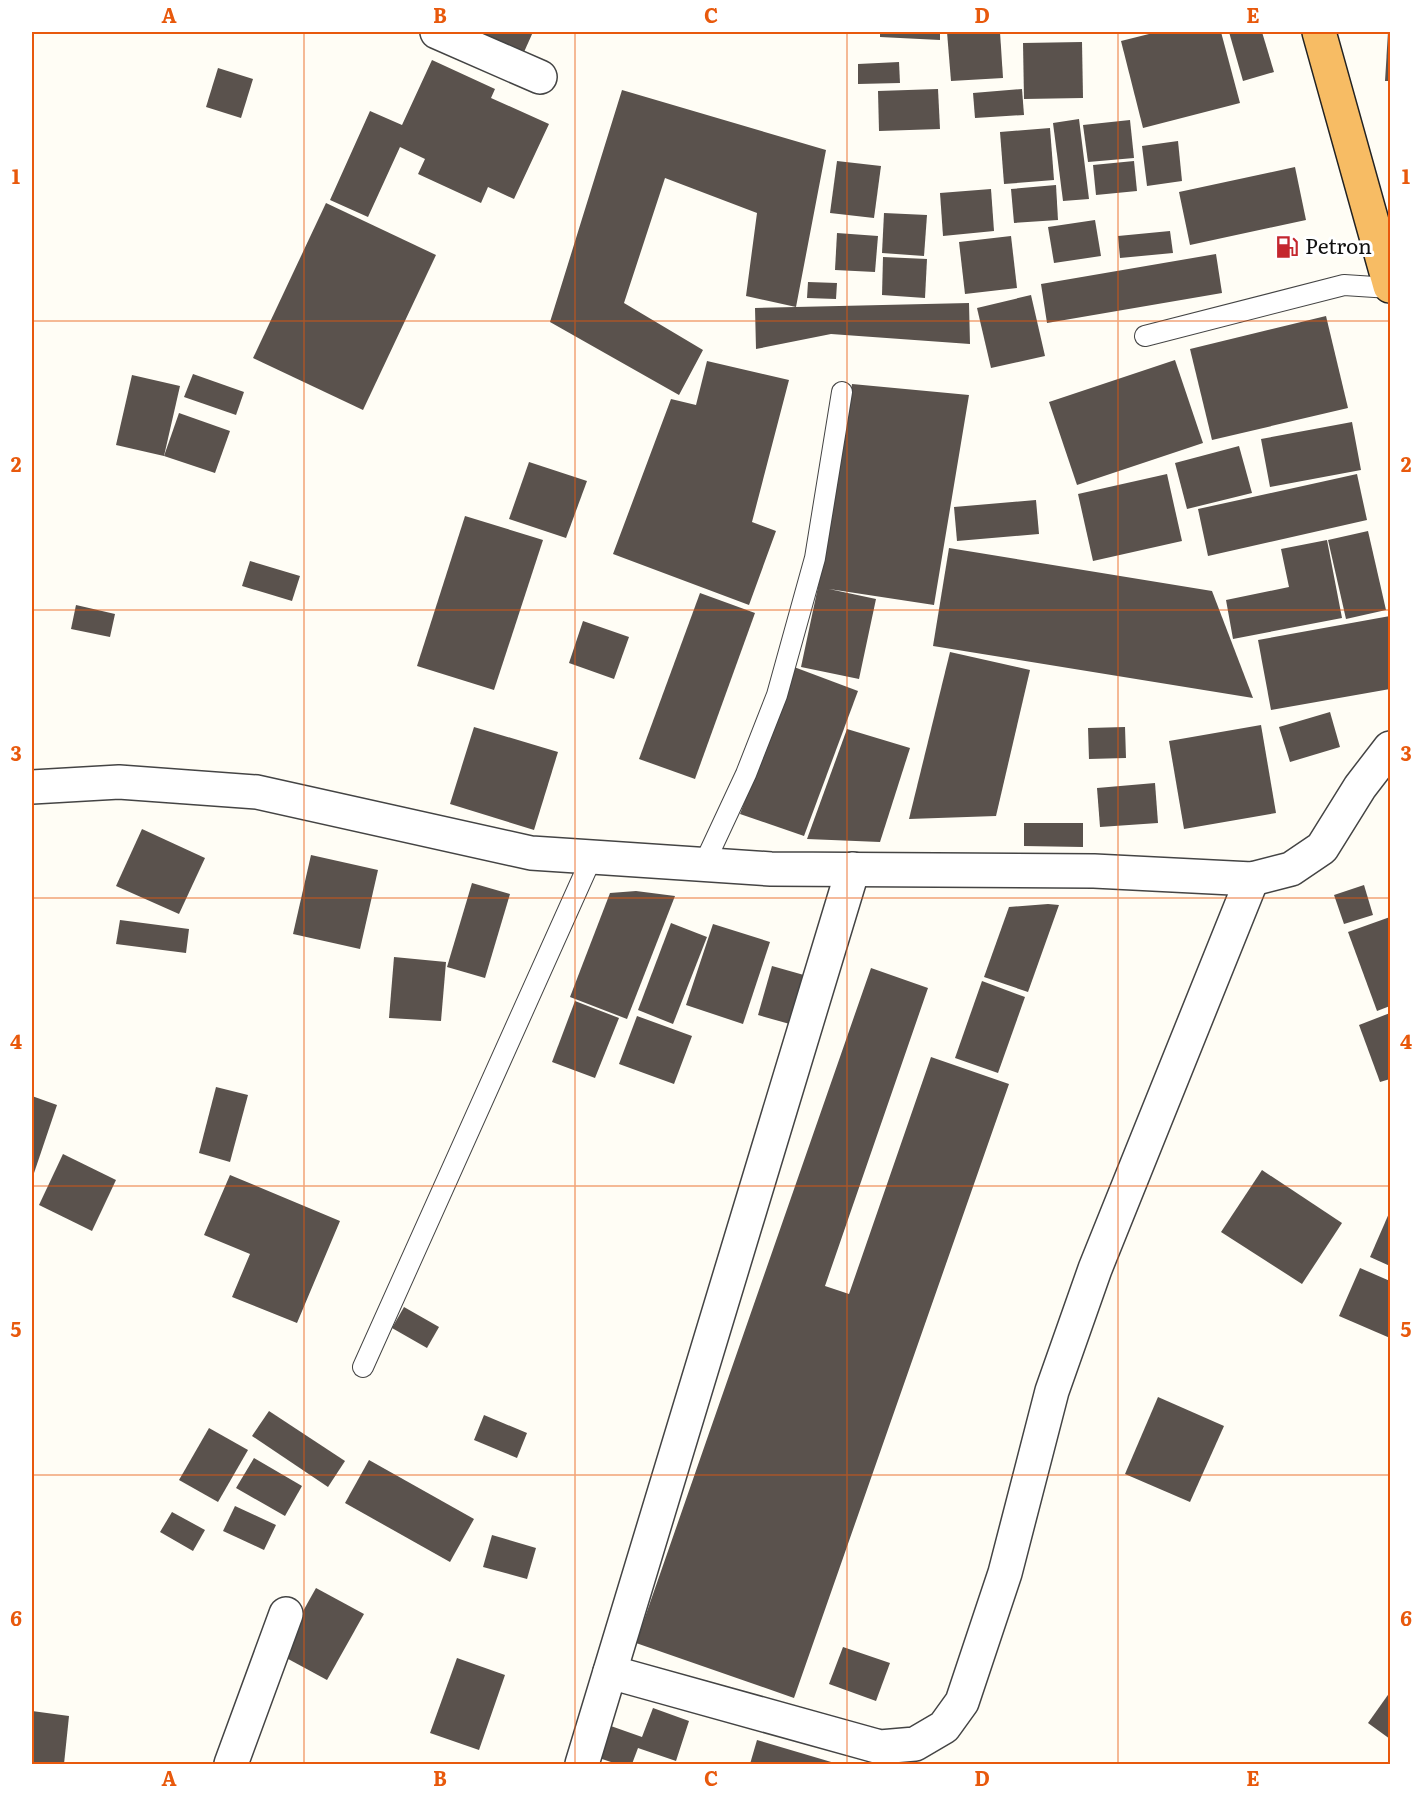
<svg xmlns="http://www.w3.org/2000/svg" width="1422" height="1796" font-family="Literata,serif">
<rect width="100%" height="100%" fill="#fffdf5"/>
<g fill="#5a524d">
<polygon points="484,32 533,32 524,52 483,35"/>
<polygon points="880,32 940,32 940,40 880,37"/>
<polygon points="947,32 1000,32 1003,78 951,81"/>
<polygon points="1157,32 1221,32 1240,103 1143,128 1121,41"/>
<polygon points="1229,32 1262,32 1274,72 1243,81"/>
<polygon points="1388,32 1390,32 1390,81 1385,81"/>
<polygon points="1082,42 1083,98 1024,99 1023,43"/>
<polygon points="432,60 495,89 491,98 549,124 514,199 488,187 481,203 418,174 425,159 400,147 368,217 330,200 370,111 402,125"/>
<polygon points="899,62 900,83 858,84 858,64"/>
<polygon points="218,68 253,79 241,118 206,107"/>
<polygon points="938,89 940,129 879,131 878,91"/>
<polygon points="1022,89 1024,115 975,118 973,93"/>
<polygon points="622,90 826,150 796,307 969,303 970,344 831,334 756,349 755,308 796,307 746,296 757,213 665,178 624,303 703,350 679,395 550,322"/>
<polygon points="1079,119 1089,199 1063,201 1053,123"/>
<polygon points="1130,120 1134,158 1088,162 1083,125"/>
<polygon points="1050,128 1054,180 1004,184 1000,132"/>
<polygon points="1178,141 1182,181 1147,186 1142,146"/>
<polygon points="837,161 881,166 874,218 830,213"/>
<polygon points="1134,161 1137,191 1096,195 1093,165"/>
<polygon points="1295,167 1306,220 1190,245 1179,192"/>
<polygon points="1056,185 1058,220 1014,223 1011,189"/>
<polygon points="991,189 994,231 943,236 940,193"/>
<polygon points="326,203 436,255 363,410 253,358"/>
<polygon points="884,213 927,215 924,256 882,253"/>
<polygon points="1095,220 1101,256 1054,263 1048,227"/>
<polygon points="1170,231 1173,253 1120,258 1118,236"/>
<polygon points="837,233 878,236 875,272 835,270"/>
<polygon points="1011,236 1017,288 965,294 959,242"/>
<polygon points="1216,254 1222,293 1047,323 1041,284"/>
<polygon points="883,257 927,259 925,298 882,295"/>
<polygon points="808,282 837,283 836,299 807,298"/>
<polygon points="1031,295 1045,356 991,368 977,308"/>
<polygon points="1326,316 1348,408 1212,440 1190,349"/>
<polygon points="1175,360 1203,443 1077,485 1049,402"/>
<polygon points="707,361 789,380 752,522 776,531 749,605 613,554 671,399 696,405"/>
<polygon points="193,374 244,392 236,415 184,397"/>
<polygon points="132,375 180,386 164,456 116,445"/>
<polygon points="852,384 969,395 934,605 829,589 876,599 859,679 801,667 818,587"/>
<polygon points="179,413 230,431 215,473 164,456"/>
<polygon points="1352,422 1361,470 1270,487 1261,439"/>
<polygon points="1239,446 1252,493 1187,509 1175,463"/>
<polygon points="529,462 587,481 566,538 509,519"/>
<polygon points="1167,474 1182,541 1093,561 1078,494"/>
<polygon points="1357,474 1367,520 1208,556 1198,509"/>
<polygon points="1036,500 1039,534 957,541 954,507"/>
<polygon points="465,516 543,540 494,690 417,666"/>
<polygon points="1368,531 1386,610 1346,619 1328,540"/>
<polygon points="1327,540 1342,618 1233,639 1226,600 1289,587 1281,549"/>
<polygon points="949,548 1212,591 1253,698 933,646"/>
<polygon points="250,561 300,576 292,601 242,586"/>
<polygon points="700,593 755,613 695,779 639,759"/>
<polygon points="76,605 115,614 110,637 71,629"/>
<polygon points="1390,616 1390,689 1271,710 1258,640"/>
<polygon points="583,621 629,637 614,679 569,663"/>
<polygon points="950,652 1030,670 996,816 909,819"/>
<polygon points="794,667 858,691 804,836 740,814"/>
<polygon points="1330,712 1340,747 1290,762 1279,727"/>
<polygon points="1261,725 1276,813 1184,829 1169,741"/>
<polygon points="474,727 558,752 534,830 450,804"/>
<polygon points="1125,727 1126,758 1089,759 1088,728"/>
<polygon points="847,729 910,748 880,842 807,839"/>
<polygon points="1155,783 1158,823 1100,827 1097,788"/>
<polygon points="1024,823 1083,823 1083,847 1024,846"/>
<polygon points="142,829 205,858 179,914 116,886"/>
<polygon points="311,855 378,870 360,949 293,934"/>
<polygon points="472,883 510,894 485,978 447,967"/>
<polygon points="1364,885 1373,915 1344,924 1334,895"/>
<polygon points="636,891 675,896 627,1019 570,997 610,893"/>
<polygon points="1048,904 1059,905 1028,992 984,977 1009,907"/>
<polygon points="1390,917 1390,1006 1377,1011 1348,932"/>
<polygon points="120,920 189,929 186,953 116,944"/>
<polygon points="671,923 707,937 673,1024 638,1010"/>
<polygon points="713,924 770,942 743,1024 686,1005"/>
<polygon points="394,957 446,962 441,1021 389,1018"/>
<polygon points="772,966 818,979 804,1028 758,1015"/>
<polygon points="871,968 928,988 825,1286 849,1294 931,1057 1009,1084 794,1698 636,1643"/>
<polygon points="982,981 1025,997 998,1073 955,1058"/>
<polygon points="575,1001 619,1018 595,1078 552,1062"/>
<polygon points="1390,1013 1390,1079 1380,1082 1359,1025"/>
<polygon points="637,1016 692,1036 674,1084 619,1064"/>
<polygon points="216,1087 248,1095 230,1162 199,1153"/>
<polygon points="32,1096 57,1105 32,1179"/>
<polygon points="63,1154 116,1180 92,1231 39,1205"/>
<polygon points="1262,1170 1342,1223 1302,1284 1221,1232"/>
<polygon points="230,1175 340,1221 297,1323 232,1297 250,1254 204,1235"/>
<polygon points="1390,1211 1390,1266 1370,1257"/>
<polygon points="1360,1268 1390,1281 1390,1338 1339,1316"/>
<polygon points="404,1307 439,1327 427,1348 392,1328"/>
<polygon points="1158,1397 1224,1426 1190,1502 1125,1474"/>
<polygon points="269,1411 345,1461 328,1487 252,1436"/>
<polygon points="484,1415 527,1433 517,1458 474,1440"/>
<polygon points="209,1428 248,1450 218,1502 179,1480"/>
<polygon points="254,1458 302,1486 285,1516 236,1488"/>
<polygon points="369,1460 474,1519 450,1562 345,1503"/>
<polygon points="235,1506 276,1525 264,1550 223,1531"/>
<polygon points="172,1512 205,1530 193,1551 160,1532"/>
<polygon points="492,1535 536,1548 527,1579 483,1567"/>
<polygon points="316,1588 364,1614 327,1680 279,1654"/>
<polygon points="843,1647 890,1663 876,1701 829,1684"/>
<polygon points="457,1658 505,1675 479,1750 430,1733"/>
<polygon points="1390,1692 1390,1739 1368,1723"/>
<polygon points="653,1708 689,1721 676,1761 638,1748 632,1764 617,1764 596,1757 608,1725 642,1737"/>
<polygon points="32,1711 69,1716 64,1764 32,1762"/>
<polygon points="757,1740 838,1764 750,1764"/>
</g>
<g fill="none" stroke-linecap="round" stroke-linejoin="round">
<g stroke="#444" stroke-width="22">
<g id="service">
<polyline points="1145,336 1344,285 1390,288"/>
<polyline points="704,864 746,774 777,695 815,558 842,392"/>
<polyline points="363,1367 592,857"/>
</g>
</g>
<g stroke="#444" stroke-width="36">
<g id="minor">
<polyline points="437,32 540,77"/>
<polyline points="32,787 119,782 257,792 531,853 592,857 771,869 1094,871 1252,879 1291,869 1322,848 1360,787 1390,748"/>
<polyline points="610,1672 880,1747 915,1744 944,1727 962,1702 1005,1573 1052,1391 1095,1269 1252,879"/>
<polyline points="231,1764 286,1614"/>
<polyline points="582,1764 853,869"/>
</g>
</g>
<g stroke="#222" stroke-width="36">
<polyline id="trunk" points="1319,32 1390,286"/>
</g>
<use href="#service" stroke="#fff" stroke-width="20"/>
<use href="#minor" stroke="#fff" stroke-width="33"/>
<use href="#trunk" stroke="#f7bc64" stroke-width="33"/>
</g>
<path fill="none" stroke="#e8590c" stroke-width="1.5" stroke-opacity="0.55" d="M304,32V1764M575,32V1764M847,32V1764M1118,32V1764M32,321H1390M32,610H1390M32,898H1390M32,1186H1390M32,1475H1390"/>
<defs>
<g id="fuel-bare" transform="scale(1.8)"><path d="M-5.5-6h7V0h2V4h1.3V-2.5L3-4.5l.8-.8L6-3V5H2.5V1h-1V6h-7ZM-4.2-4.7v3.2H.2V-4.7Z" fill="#c4262e" stroke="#fff" stroke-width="2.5" paint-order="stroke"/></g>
</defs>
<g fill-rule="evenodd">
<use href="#fuel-bare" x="1287" y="247"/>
</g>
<g text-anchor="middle" stroke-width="6" stroke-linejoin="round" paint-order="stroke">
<g font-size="21" fill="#111" stroke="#fff" text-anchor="start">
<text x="1305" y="254">Petron</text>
</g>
</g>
<rect width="1422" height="1796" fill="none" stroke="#ffffff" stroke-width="66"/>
<rect x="33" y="33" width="1356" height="1730" fill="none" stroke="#e8590c" stroke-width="2"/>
<g font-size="20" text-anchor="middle" font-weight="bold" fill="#e8590c">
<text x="169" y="23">A</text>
<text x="440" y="23">B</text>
<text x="711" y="23">C</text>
<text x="982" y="23">D</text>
<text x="1253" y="23">E</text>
<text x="16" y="184">1</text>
<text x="1406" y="184">1</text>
<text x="16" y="472">2</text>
<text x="1406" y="472">2</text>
<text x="16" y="761">3</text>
<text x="1406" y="761">3</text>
<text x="16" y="1049">4</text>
<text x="1406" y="1049">4</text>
<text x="16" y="1337">5</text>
<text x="1406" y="1337">5</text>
<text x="16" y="1626">6</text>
<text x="1406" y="1626">6</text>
<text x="169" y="1786">A</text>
<text x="440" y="1786">B</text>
<text x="711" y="1786">C</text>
<text x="982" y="1786">D</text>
<text x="1253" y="1786">E</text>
</g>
</svg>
